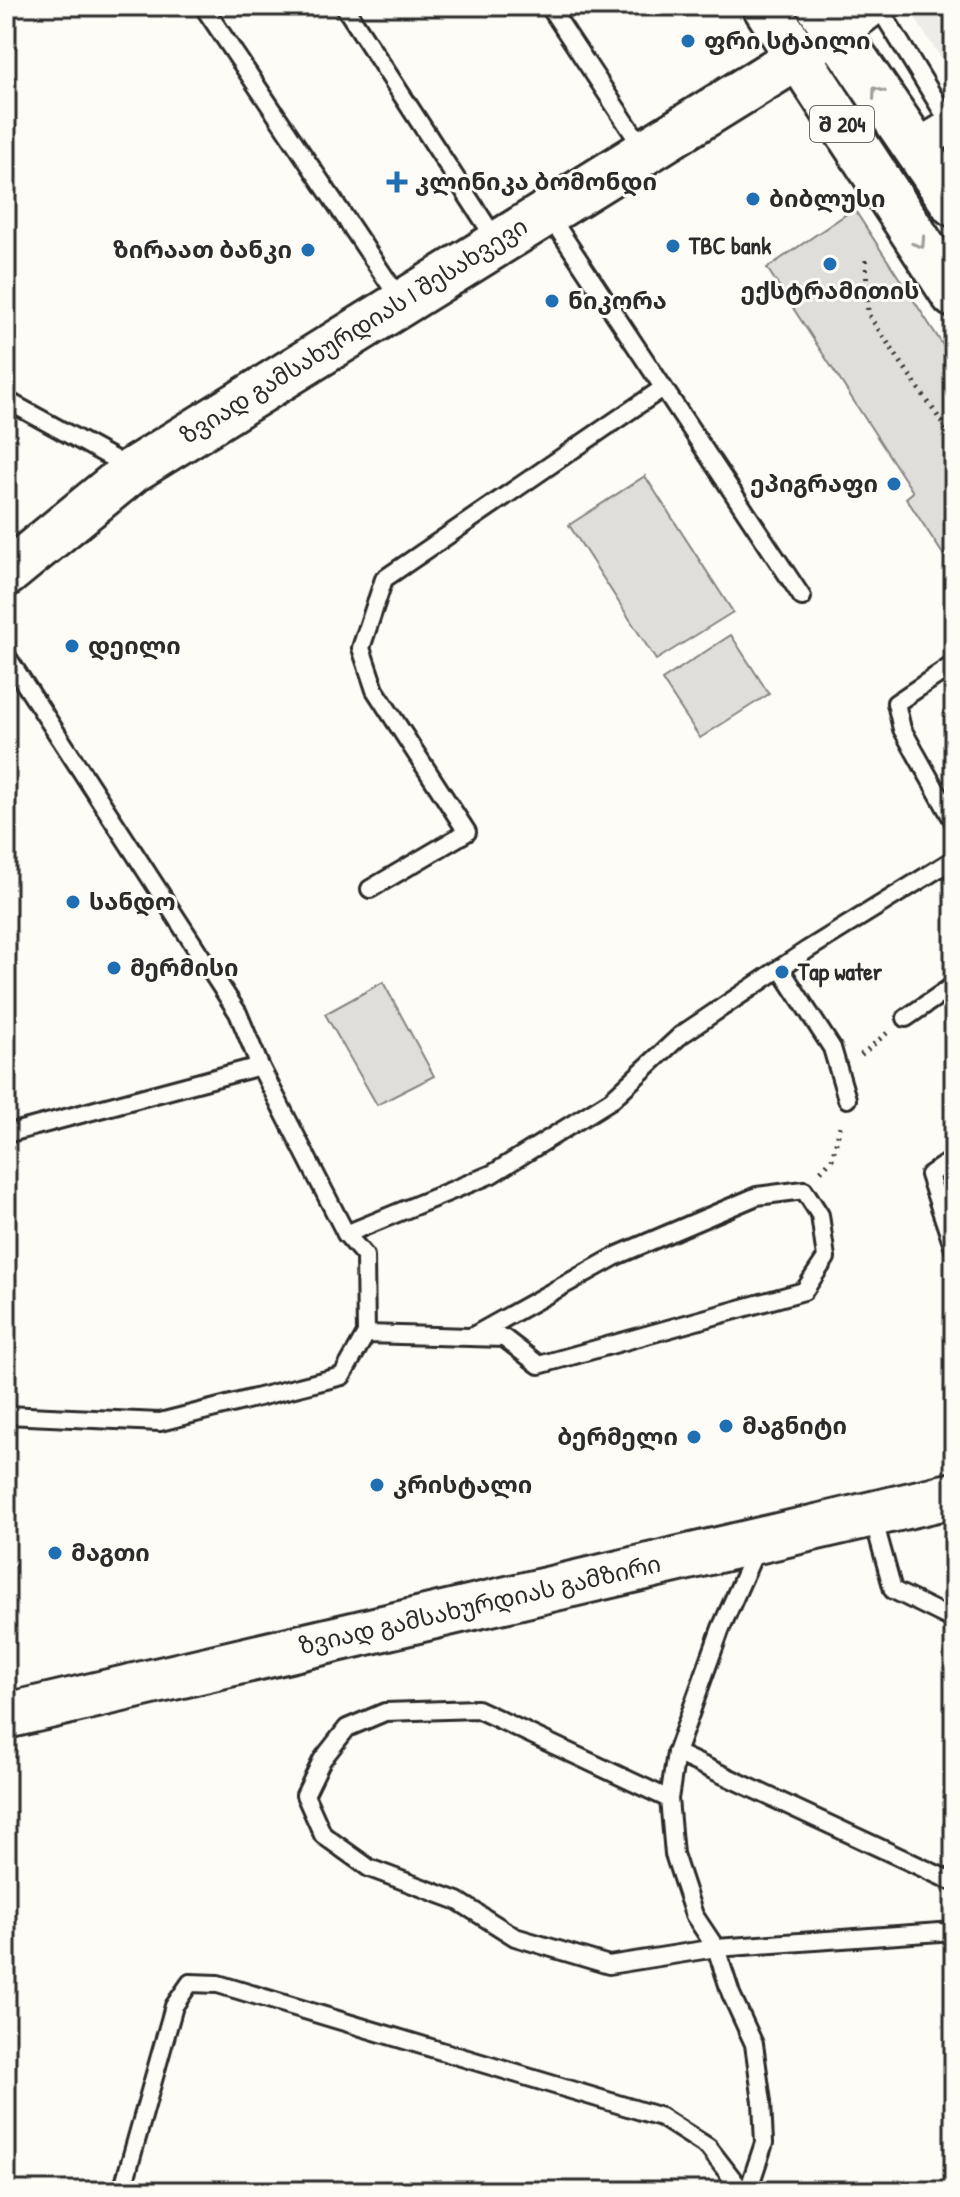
<svg xmlns="http://www.w3.org/2000/svg" width="960" height="2197" font-family="'Patrick Hand','Noto Sans Georgian',sans-serif">
<rect width="100%" height="100%" fill="#fdfcf7"/>
<filter id="ink" filterUnits="userSpaceOnUse"><feTurbulence type="fractalNoise" baseFrequency=".0125" numOctaves="2"/><feDisplacementMap in="SourceGraphic" scale="16" xChannelSelector="R" yChannelSelector="G"/><feConvolveMatrix kernelMatrix="1 2 1 2 8 2 1 2 1" color-interpolation-filters="sRGB"/></filter>
<g filter="url(#ink)">
<polygon fill="#edece8" points="907,6 954,6 954,78"/>
<g fill="#dfdeda" stroke="#858482" stroke-width="2">
<polygon points="854,209 954,362 954,571 906,498 913,492 767,268"/>
<polygon points="645,476 733,612 656,660 569,525"/>
<polygon points="731,635 769,694 700,738 662,680"/>
<polygon points="383,982 434,1076 377,1105 325,1014"/>
</g>
<g fill="none" stroke-linecap="round" stroke-linejoin="round">
<g stroke="#2b2b2b" stroke-width="22">
<g id="lane">
<polyline points="203,6 401,301"/>
<polyline points="344,6 496,240"/>
<polyline points="549,6 644,150"/>
<polyline points="878,6 954,130"/>
<polyline points="547,212 802,597"/>
<polyline points="6,400 132,469"/>
<polyline points="6,655 238,1013 260,1066 346,1234 365,1256 366,1334 342,1376 160,1422 6,1415"/>
<polyline points="954,664 896,703 902,729 954,822"/>
<polyline points="370,889 467,832 375,690 361,648 384,579 663,388"/>
<polyline points="780,968 832,1048 847,1099"/>
<polyline points="906,1018 954,985"/>
<polyline points="6,1134 260,1066"/>
<polyline points="954,1158 929,1175 954,1249"/>
<polyline points="346,1234 492,1174 611,1100 681,1035 807,950 954,859"/>
<polyline points="366,1334 504,1338 539,1365 804,1291 826,1258 820,1215 804,1190 757,1196 618,1255 471,1337"/>
<polyline points="872,1514 893,1590 954,1620"/>
<polyline points="676,1753 953,1882"/>
<polyline points="669,1799 477,1709 385,1712 347,1728 322,1760 305,1795 323,1835 369,1868 458,1901 515,1937 609,1965 716,1948 954,1931"/>
<polyline points="122,2191 174,2006 190,1983 218,1984 661,2117 708,2147 742,2191"/>
<polyline points="748,2191 764,2143 762,2102 754,2044 731,1994 716,1948 694,1915 674,1854 669,1799 676,1753 721,1628 758,1545"/>
</g>
</g>
<g stroke="#2b2b2b" stroke-width="38">
<g id="street">
<polyline points="798,57 838,36 877,6"/>
<polyline points="916,147 954,124"/>
</g>
</g>
<g stroke="#2b2b2b" stroke-width="50">
<polyline id="secondary" points="6,574 133,470 798,57"/>
</g>
<g stroke="#2b2b2b" stroke-width="50">
<g id="primary">
<polyline points="765,6 954,295"/>
<polyline points="819,6 954,204"/>
<polyline points="6,1716 954,1495"/>
</g>
</g>
<g stroke="#2b2b2b" stroke-width="5" stroke-dasharray="2 6" stroke-linecap="butt">
<polyline points="866,260 868,314 954,440"/>
<polyline points="861,1055 887,1033"/>
<polyline points="821,1171 832,1159 841,1122"/>
</g>
<use href="#lane" stroke="#fdfcf7" stroke-width="16"/>
<use href="#street" stroke="#fdfcf7" stroke-width="32"/>
<use href="#secondary" stroke="#fdfcf7" stroke-width="44"/>
<use href="#primary" stroke="#fdfcf7" stroke-width="44"/>
</g>
<defs><path id="oneway-chevron" d="M-2-3.5L2.5 0L-2 3.5" fill="none" stroke-width="1.6" stroke-linecap="round" stroke-linejoin="round" transform="scale(2)"/></defs>
<g stroke="#9e9e9b">
<use href="#oneway-chevron" transform="translate(877 92) rotate(-125)"/>
<use href="#oneway-chevron" transform="translate(920 243) rotate(57)"/>
</g>
</g>
<g fill="#1f6fb2" stroke="#fdfcf7" stroke-width="3">
<circle cx="688" cy="41" r="8"/>
<path d="M393 170h8v8h8v8h-8v8h-8v-8h-8v-8h8z"/>
<circle cx="753" cy="199" r="8"/>
<circle cx="673" cy="246" r="8"/>
<circle cx="308" cy="250" r="8"/>
<circle cx="830" cy="264" r="8"/>
<circle cx="552" cy="301" r="8"/>
<circle cx="894" cy="484" r="8"/>
<circle cx="72" cy="646" r="8"/>
<circle cx="73" cy="902" r="8"/>
<circle cx="114" cy="968" r="8"/>
<circle cx="782" cy="972" r="8"/>
<circle cx="726" cy="1426" r="8"/>
<circle cx="694" cy="1437" r="8"/>
<circle cx="377" cy="1485" r="8"/>
<circle cx="55" cy="1553" r="8"/>
</g>
<g text-anchor="middle" stroke-width="6" stroke-linejoin="round" paint-order="stroke">
<rect fill="#fdfcf7" stroke="#6a6a68" stroke-width="2" x="810" y="106" width="64" height="36" rx="6"/>
<g font-size="22" font-weight="bold" fill="#2b2b2b">
<text x="842" y="132">შ 204</text>
</g>
<g font-size="24" font-weight="bold" fill="#2b2b2b" stroke="#fdfcf7" text-anchor="start">
<text x="704" y="49">ფრი სტაილი</text>
<text x="415" y="190">კლინიკა ბომონდი</text>
<text x="769" y="207">ბიბლუსი</text>
<text x="689" y="254">TBC bank</text>
<text x="292" y="258" text-anchor="end">ზირაათ ბანკი</text>
<text x="830" y="299" text-anchor="middle">ექსტრამითის</text>
<text x="568" y="309">ნიკორა</text>
<text x="878" y="492" text-anchor="end">ეპიგრაფი</text>
<text x="88" y="654">დეილი</text>
<text x="89" y="910">სანდო</text>
<text x="130" y="976">მერმისი</text>
<text x="798" y="980">Tap water</text>
<text x="742" y="1434">მაგნიტი</text>
<text x="678" y="1445" text-anchor="end">ბერმელი</text>
<text x="393" y="1493">კრისტალი</text>
<text x="71" y="1561">მაგთი</text>
</g>
<g font-size="24" fill="#2b2b2b" stroke="#fdfcf7">
<text transform="translate(354 331) rotate(-32)" y="8">ზვიად გამსახურდიას I შესახვევი</text>
<text transform="translate(480 1605) rotate(-13)" y="8">ზვიად გამსახურდიას გამზირი</text>
</g>
</g>
<rect width="960" height="2197" fill="none" stroke="#fdfcf7" stroke-width="32"/>
<rect x="16" y="16" width="928" height="2165" fill="none" stroke="#2b2b2b" stroke-width="3" filter="url(#ink)"/>
</svg>
